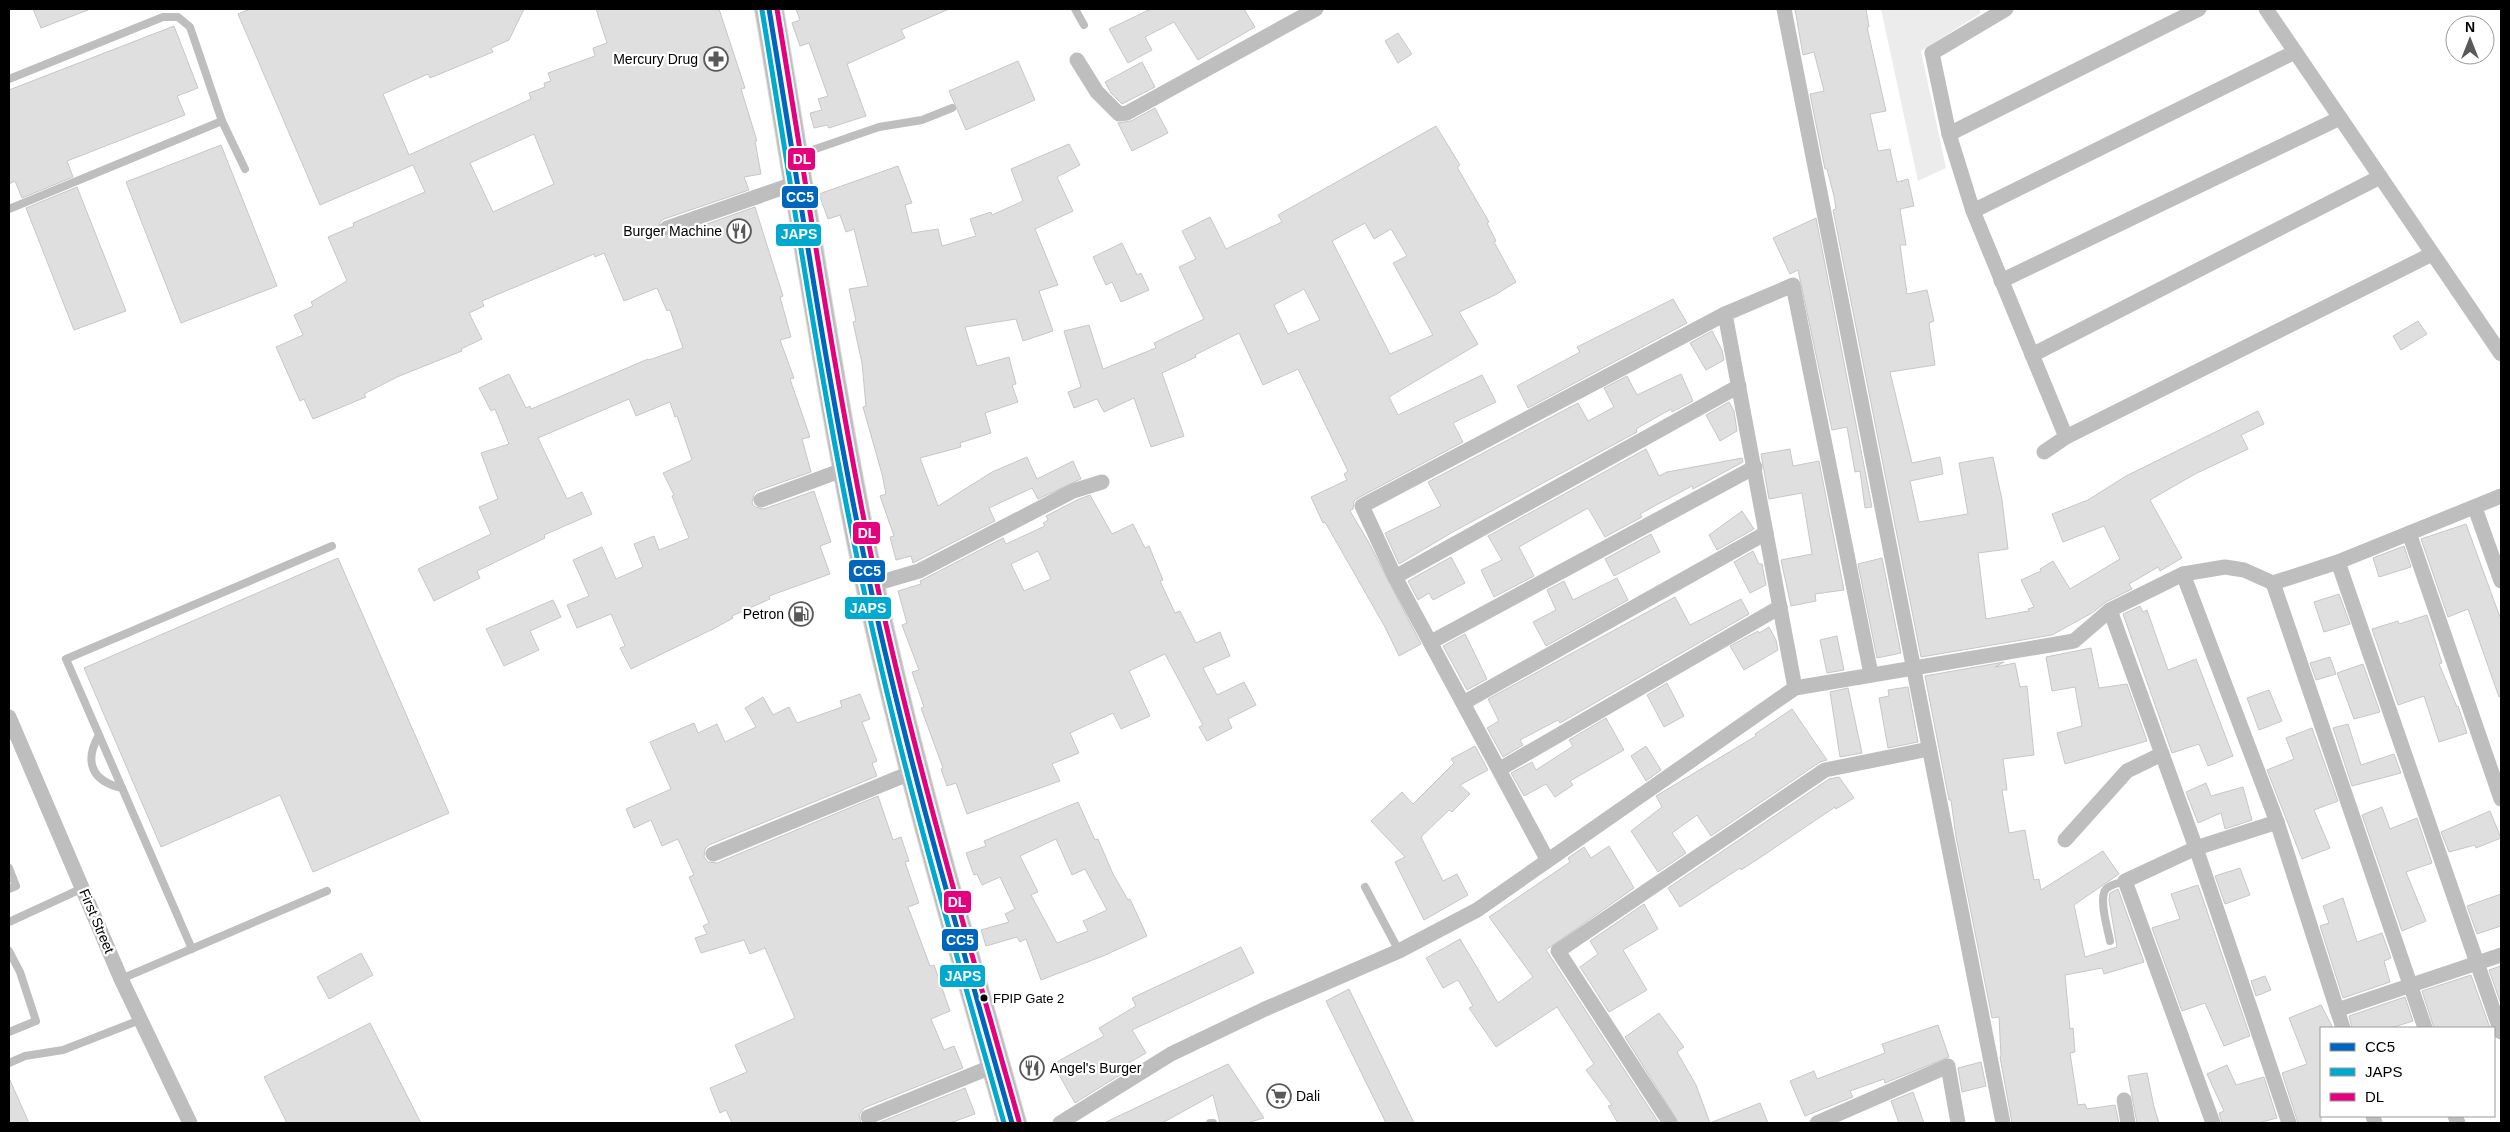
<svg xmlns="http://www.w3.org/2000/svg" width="2510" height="1132" font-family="Helvetica,sans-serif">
<rect width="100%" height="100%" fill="#fff"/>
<polygon fill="#ececec" points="1881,9 1979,9 1981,13 1921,51 1946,168 1918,181"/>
<g fill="#dfdfdf" stroke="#c7c7c7" fill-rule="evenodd">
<polygon points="33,9 88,9 88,10 41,28"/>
<path d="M250,9H524L509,40L491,48L493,52L430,78L428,74L383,94L409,155L531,99L529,93L545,87L544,83L551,81L548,73L595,56L593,48L607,43L596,9H719L745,88L741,89L757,141H755L761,174L744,177L749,190L664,219L660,222L658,231L661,235L670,237L755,207L783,296L780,297L791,337L780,340L794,378L790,379L810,437L802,439L811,472L757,491L754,494L752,503L755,507L764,509L814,491L831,542L820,546L830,574L769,596L770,599L732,616L733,618L715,628L631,669L620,648L625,646L611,614L577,628L567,605L589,596L573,560L602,547L616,579L643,567L634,544L654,536L659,550L689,538L672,496L674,495L663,473L692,460L677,416L675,417L670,402L636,416L629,399L538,438L567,499L582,492L592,514L544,535L545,538L477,571L480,578L434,601L418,569L491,534L479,507L498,499L481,453L509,444L495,409L491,411L479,388L509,374L526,408L530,406L531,409L648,359L649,360L683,348L670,310L667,311L657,288L624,301L604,253L595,257L594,254L482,301L484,306L469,313L482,339L461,349L462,351L397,377L364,394L366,397L313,419L304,399L300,401L276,347L303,335L294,315L313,306L311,302L347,281L328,237L354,226L353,223L425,192L413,165L320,205L238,14ZM534,134L554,184L493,212L470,163Z"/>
<polygon points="796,9 949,9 901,30 905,38 847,64 866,116 829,128 827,125 814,128 810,113 822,110 818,99 828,96 809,43 800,46 792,23 800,20"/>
<polygon points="1151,9 1244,9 1255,27 1198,60 1174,22 1145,37 1152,50 1128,63 1109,29"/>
<polygon points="1795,9 1866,9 1869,27 1867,27 1886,111 1870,114 1878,151 1890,149 1897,182 1908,179 1914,206 1900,209 1906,245 1900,245 1907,294 1927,290 1934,321 1929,323 1935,365 1890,372 1912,463 1940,457 1943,474 1910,481 1919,522 1968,514 1959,463 1993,457 2002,500 2008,549 1978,553 1986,619 2029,611 2028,609 2034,607 2021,580 2041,571 2040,569 2053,561 2070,589 2120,559 2104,526 2063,542 2052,514 2088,500 2126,476 2258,411 2264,424 2241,435 2248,449 2195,474 2150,500 2182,558 2160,571 2158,567 2129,584 2132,589 2106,602 2092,613 2052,635 1921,657 1833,210 1836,209 1834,196 1827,169 1825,169 1810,94 1824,91 1814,52 1803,55"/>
<polygon points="174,26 198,88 177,96 185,115 67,161 73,177 22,198 15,181 9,184 9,90"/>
<polygon points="1398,33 1412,54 1398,63 1385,41"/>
<polygon points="1018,61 1035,100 966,130 949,91"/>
<polygon points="1142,62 1155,87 1122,104 1111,93 1105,82"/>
<polygon points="1155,108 1168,133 1132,151 1118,123 1131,121"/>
<path d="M1436,126L1460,165L1457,167L1489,222L1487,223L1496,241L1494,242L1516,282L1495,295L1459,312L1478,344L1389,397L1398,415L1482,375L1496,402L1453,423L1463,442L1358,498L1354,501L1353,509L1350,511L1368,541L1421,644L1399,656L1385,627L1325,522L1323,523L1311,497L1347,480L1344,474L1348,471L1298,369L1263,385L1239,333L1195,355L1196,357L1162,373L1184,436L1151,447L1134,398L1104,412L1097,399L1074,408L1068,392L1081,387L1064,331L1089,325L1103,369L1156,348L1154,343L1204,319L1179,267L1196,259L1182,231L1210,217L1226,249L1282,222L1278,215ZM1365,223L1374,239L1391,229L1407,256L1393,263L1433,335L1390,354L1332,241ZM1304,289L1320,320L1288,334L1274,305Z"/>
<polygon points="1069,144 1080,165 1057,177 1073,211 1035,229 1058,285 1039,291 1053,331 1023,341 1016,319 965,327 977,366 1009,357 1016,384 1012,385 1018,402 985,413 991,433 960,443 961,447 920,458 938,506 992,472 1027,457 1037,479 1073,461 1081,479 1038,499 1032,488 989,508 995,521 915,562 913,563 911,556 896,560 890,537 894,536 880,496 886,494 882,474 863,407 866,406 862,363 853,322 856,321 849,289 868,286 854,229 846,232 840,215 828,219 819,194 898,166 912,203 905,205 912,233 938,229 942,246 976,236 970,219 991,212 992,215 1023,201 1011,169"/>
<polygon points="221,145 277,286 181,323 126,182"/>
<polygon points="77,187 126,311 74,330 26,208"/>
<polygon points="1816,218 1872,507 1865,508 1860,471 1855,472 1847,427 1832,430 1798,270 1790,274 1773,238"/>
<polygon points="1122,243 1137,275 1141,273 1149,290 1121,302 1112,282 1106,285 1093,257"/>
<polygon points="1673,299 1687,323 1528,408 1517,386 1580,352 1577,347"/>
<polygon points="2418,321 2427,334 2401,350 2393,336"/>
<polygon points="1712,331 1722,350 1724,360 1706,370 1690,343"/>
<polygon points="1681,374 1693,401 1672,412 1671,409 1636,429 1637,432 1451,533 1399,564 1385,533 1441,506 1428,482 1578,403 1588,421 1614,407 1604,388 1627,376 1637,395"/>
<polygon points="1729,402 1734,411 1737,431 1720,441 1706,415"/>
<polygon points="1646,449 1659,476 1667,472 1742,458 1743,462 1693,489 1692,486 1658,504 1640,514 1642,517 1605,537 1588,508 1519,547 1534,576 1494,597 1481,570 1502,560 1488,536"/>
<polygon points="1790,449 1793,466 1819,461 1844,590 1815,594 1816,601 1791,606 1781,560 1812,554 1802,493 1769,499 1761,454"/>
<path d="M1090,495L1112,534L1133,524L1145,548L1149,546L1163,580L1160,581L1175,613L1180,611L1196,643L1220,632L1230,656L1203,668L1217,695L1244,682L1256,705L1228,719L1232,728L1207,741L1199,727L1203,725L1165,654L1129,671L1150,716L1121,729L1113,713L1070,733L1079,753L1052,764L1060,781L967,814L956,783L947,786L941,769L943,768L921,708L924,707L912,672L919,670L902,625L907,623L898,591L921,584L920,581L1003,538L1006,544L1045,526L1043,523L1048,520L1046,516L1077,500ZM1038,551L1051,579L1024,591L1011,564Z"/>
<polygon points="1742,511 1754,529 1717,550 1709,535"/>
<polygon points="2466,524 2501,620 2501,696 2499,697 2468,609 2448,617 2421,539"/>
<polygon points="1651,534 1660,552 1614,576 1605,559"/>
<polygon points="2404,546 2411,567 2379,577 2373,558"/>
<polygon points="1753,551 1759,564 1762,564 1766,585 1750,593 1734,562"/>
<polygon points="1451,557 1465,583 1433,600 1429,593 1418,600 1408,581"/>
<polygon points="338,558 449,813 313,872 280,795 161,847 84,668"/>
<polygon points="1882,558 1901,653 1877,658 1858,564"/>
<polygon points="1617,578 1628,600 1546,646 1533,622 1556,610 1547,590 1564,581 1573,600"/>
<polygon points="2339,594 2350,624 2324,632 2314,602"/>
<polygon points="1675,597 1690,625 1741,599 1749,614 1560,723 1558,720 1520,740 1523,745 1503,757 1487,728 1499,721 1488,699"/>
<polygon points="553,600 561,617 530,631 539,650 504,666 486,629"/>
<polygon points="2140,606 2143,612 2147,610 2168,670 2196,659 2233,756 2208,766 2199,744 2172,753 2123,614"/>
<polygon points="2427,615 2442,663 2439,664 2457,707 2458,706 2467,733 2439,742 2424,696 2398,705 2372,629 2398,621 2399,624"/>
<polygon points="1769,627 1776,640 1778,650 1744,670 1730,646 1758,631 1759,633"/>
<polygon points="1465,634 1487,679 1467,690 1443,646"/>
<polygon points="1837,636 1844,670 1827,673 1820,640"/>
<polygon points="2091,648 2099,688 2127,684 2147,741 2065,764 2057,733 2082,726 2075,687 2052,691 2046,657"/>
<polygon points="2330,657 2336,674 2316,680 2310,663"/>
<polygon points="2004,662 1995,667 2015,663 2020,687 2027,686 2034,755 2003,759 2007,790 2002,790 2009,833 2025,830 2034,880 2039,879 2041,890 2103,851 2119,874 2074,905 2085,957 2117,947 2109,900 2110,893 2118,889 2144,962 2104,974 2102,968 2065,975 2070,1029 2073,1028 2075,1052 2070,1053 2078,1105 2085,1104 2087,1109 2115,1105 2119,1123 2012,1123 2000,1057 2001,1056 1999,1017 1992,1018 1956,837 1951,800 1949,800 1925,676"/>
<polygon points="2363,664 2380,712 2354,719 2337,673"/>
<polygon points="1667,683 1684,716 1664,727 1647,695"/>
<polygon points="1908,687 1918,742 1888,748 1879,698 1889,696 1888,690"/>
<polygon points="1848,688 1862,753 1840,757 1830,692"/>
<polygon points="2269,690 2282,721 2259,730 2247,698"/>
<polygon points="860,694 870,719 862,722 877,761 872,763 877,776 709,845 705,849 704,857 708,862 717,863 878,796 893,840 901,837 909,861 905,862 919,903 908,907 930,966 934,965 950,1011 931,1019 944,1050 954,1046 963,1068 864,1108 859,1115 861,1123 732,1123 726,1110 720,1113 710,1088 747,1072 735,1045 795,1018 765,948 750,954 744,940 701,953 695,938 707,934 703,926 709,923 689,877 694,875 678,839 662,846 651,820 634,828 626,809 671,789 650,742 694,723 698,733 717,724 725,742 756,727 745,708 763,697 773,715 789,707 797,723 842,707 840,701"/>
<polygon points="1792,709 1827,760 1820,762 1711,836 1697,815 1672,833 1686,853 1658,872 1631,831 1662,807 1656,796 1756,736 1755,734"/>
<polygon points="1606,718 1624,750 1570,781 1573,785 1555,797 1546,784 1524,796 1511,773 1532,762 1536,770 1573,746 1569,740"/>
<polygon points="2348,724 2361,765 2394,754 2401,773 2352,786 2333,728"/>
<polygon points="2312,728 2338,801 2314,810 2330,848 2302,859 2267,770 2294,759 2286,738"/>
<polygon points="1475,746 1488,770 1460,785 1470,794 1452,812 1449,810 1421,837 1443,881 1457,874 1468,895 1424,920 1395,862 1405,857 1371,821 1402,792 1413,804 1454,763 1451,759"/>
<polygon points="1646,746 1661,770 1646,781 1631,756"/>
<polygon points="1839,777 1854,798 1836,809 1835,807 1761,857 1741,870 1740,868 1680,907 1668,888 1829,779"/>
<polygon points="2206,783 2211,796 2243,787 2252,820 2225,829 2221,813 2198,823 2186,792"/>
<path d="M1078,802L1095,840L1098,839L1113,874L1128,900L1130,899L1147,936L1103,956L1041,980L1026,939L1020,942L1017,937L986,946L981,930L1009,922L1005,914L1015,909L1000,877L982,885L977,874L974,875L966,853L986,846L984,841ZM1056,839L1072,875L1085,869L1107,910L1083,921L1088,931L1057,943L1031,895L1038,892L1020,856Z"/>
<polygon points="2382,807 2390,829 2417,818 2432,863 2406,872 2426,921 2402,931 2362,815"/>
<polygon points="2490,811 2501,838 2476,848 2475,845 2449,852 2441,832"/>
<polygon points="1609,846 1634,888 1546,950 1659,1123 1618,1123 1608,1106 1612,1105 1586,1070 1594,1064 1557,1007 1496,1047 1469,1008 1473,1006 1458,980 1443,988 1426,958 1460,939 1498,1003 1533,977 1489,917 1570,862 1568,858 1584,847 1591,858"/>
<polygon points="2240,868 2250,895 2225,904 2215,876"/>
<polygon points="2198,885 2250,1036 2224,1046 2205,1003 2182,1011 2152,928 2180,919 2171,894"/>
<polygon points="2501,894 2501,926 2477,934 2467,906"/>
<polygon points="2343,898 2357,942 2382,933 2391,958 2384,961 2390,982 2343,998 2320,926 2329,923 2323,906"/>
<polygon points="1644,904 1658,929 1623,950 1647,990 1609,1012 1580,967 1598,954 1590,941"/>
<polygon points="1241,947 1254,973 1132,1030 1146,1053 1120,1068 1123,1073 1075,1103 1053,1064 1104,1036 1099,1028 1136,1006 1132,998"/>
<polygon points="361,953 373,975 329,999 317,977"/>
<polygon points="2501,966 2501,1004 2489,970"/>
<polygon points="2471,975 2490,1028 2434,1028 2422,991"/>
<polygon points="2265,976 2271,990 2256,996 2251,981"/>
<polygon points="1349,989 1414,1123 1386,1123 1326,1001"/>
<polygon points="2405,997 2413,1021 2391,1028 2352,1028 2349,1016"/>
<polygon points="2321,1005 2333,1028 2321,1028 2321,1123 2298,1123 2282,1073 2307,1064 2289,1018"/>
<polygon points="1659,1013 1684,1047 1677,1052 1696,1085 1710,1123 1760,1103 1768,1123 1679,1123 1625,1037"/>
<polygon points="370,1023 421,1123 287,1123 264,1077"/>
<polygon points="1938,1025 1949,1057 1885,1083 1884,1079 1850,1091 1853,1097 1805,1116 1790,1081 1814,1071 1817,1079 1885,1053 1882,1044"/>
<polygon points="1981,1062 1986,1086 1962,1092 1958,1068"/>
<polygon points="1228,1064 1264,1118 1247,1123 1220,1123 1213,1095 1162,1123 1104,1123"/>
<polygon points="2227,1065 2236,1085 2264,1077 2277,1118 2258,1123 2222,1123 2219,1113 2224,1111 2207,1074"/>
<polygon points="2147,1073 2154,1107 2159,1123 2137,1123 2128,1076"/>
<polygon points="9,1078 29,1123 9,1123"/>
<polygon points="965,1088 975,1114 950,1123 878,1123"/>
<polygon points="1913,1092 1924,1123 1899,1123 1891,1101"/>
</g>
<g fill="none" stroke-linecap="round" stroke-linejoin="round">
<g stroke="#dbdbdb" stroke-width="30">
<path id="highway" d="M769,9C802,201 830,394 870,585C909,767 962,945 1012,1123"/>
</g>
<g stroke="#bebebe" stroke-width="8">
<polyline points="1075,9 1084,25"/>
<polyline points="9,79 163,17 178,17 190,27 222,121 245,169"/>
<polyline points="798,155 879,127 922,120 952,108"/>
<polyline points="9,209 222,121"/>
<path d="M99,735C84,761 91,781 122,788"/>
<polyline points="9,868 16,886 9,889"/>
<polyline points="1365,887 1399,951"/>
<polyline points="9,922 83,888"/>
<path d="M2110,941C2108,930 2098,898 2106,889C2111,884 2119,883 2125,881"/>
<polyline points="192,949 66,659 332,546"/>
<polyline points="9,951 20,972 36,1021 9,1032"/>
<polyline points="121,979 327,891"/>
<polyline points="9,1063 25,1056 63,1050 140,1020"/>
<polyline points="1210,1123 1213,1123"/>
</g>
<g stroke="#bebebe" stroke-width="15">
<polyline points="1784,9 2003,1123"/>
<polyline points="2006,9 1932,53 1949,134 1973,211 2066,437"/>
<polyline points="2266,9 2501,354"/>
<polyline points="1077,60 1097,92 1119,114 1127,113 1316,9"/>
<polyline points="1949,134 2199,9"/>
<polyline points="1973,211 2295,52"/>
<polyline points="667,228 799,182"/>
<polyline points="2001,281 2340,118"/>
<polyline points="2032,355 2380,177"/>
<polyline points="2044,452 2066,437 2432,254"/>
<polyline points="761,500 848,468"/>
<polyline points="2475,508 2501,581"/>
<polyline points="2409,533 2501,799"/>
<polyline points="2338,562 2501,1032"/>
<polyline points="2183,574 2277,822 2343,1028"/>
<polyline points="1395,577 1739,386"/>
<polyline points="2273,583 2425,1028"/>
<polyline points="871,585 919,571 1073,491 1102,482"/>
<polyline points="2110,610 2196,848 2289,1123"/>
<polyline points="1431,642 1755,467"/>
<polyline points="1795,688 1725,314 1793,285 1871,674"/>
<polyline points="1463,703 1766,533"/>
<polyline points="9,717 121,979 190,1123"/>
<polyline points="1500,769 1780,607"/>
<polyline points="2065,840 2127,771 2162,754"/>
<polyline points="713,854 915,771"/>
<polyline points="1547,859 1395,577 1362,506 1725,314"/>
<polyline points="2337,1010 2501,955"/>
<polyline points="2124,1100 2128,1123"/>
<polyline points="2373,1116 2375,1123"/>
<polyline points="2455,1116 2458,1123"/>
<polyline points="868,1117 996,1065"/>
<polyline points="1060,1123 1171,1054 1265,1009 1399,951 1477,910 1795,688 2074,641 2110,610 2183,574 2225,567 2244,570 2273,583 2338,562 2501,496"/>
<polyline points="1670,1123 1558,951 1825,770 1929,749"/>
<polyline points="1817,1123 1948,1066 1958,1123"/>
<polyline points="2213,1123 2125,881 2196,848 2277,822"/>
</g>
<use href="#highway" stroke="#bebebe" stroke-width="28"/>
<g stroke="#fff" stroke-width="9">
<path id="bus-1" d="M769,9C801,201 829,395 870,585C909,767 962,945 1012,1123"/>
</g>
<g stroke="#fff" stroke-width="9">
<path id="bus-2" d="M762,10C794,202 822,395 863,586C901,767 954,945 1004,1123"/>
</g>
<g stroke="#fff" stroke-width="9">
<path id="bus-3" d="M777,9C809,201 837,394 877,584C916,765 969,943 1019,1121"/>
</g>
<use href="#bus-1" stroke="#0065bd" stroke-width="5"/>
<use href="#bus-2" stroke="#00a9ce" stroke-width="5"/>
<use href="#bus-3" stroke="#e5007d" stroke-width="5"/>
</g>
<defs>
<g id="pharmacy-ring" transform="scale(1.25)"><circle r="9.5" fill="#fff" stroke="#595959" stroke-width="1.5"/><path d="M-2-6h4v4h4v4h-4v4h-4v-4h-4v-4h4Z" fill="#595959"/></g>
<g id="restaurant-ring" transform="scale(1.25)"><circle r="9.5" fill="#fff" stroke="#595959" stroke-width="1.5"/><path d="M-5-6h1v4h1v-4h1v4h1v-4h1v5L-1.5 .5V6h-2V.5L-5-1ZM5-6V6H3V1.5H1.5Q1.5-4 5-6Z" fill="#595959"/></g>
<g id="fuel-ring" transform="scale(1.25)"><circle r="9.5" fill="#fff" stroke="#595959" stroke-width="1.5"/><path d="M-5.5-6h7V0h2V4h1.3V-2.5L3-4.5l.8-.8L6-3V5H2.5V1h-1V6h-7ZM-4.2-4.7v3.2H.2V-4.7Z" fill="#595959"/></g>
<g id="supermarket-ring" transform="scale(1.25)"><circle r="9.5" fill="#fff" stroke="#595959" stroke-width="1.5"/><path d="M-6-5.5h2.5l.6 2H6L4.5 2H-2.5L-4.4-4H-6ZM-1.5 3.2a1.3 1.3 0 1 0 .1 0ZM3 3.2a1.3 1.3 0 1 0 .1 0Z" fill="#595959"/></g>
</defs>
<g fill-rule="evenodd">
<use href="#pharmacy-ring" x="716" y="59"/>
<use href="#restaurant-ring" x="739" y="231"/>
<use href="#fuel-ring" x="801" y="614"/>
<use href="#restaurant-ring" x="1032" y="1068"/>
<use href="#supermarket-ring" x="1279" y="1096"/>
</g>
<circle fill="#000" stroke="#fff" stroke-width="2" cx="984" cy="998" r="4.5"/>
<g text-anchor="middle" stroke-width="4.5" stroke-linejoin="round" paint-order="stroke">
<g font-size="13" fill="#000" stroke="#fff" text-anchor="start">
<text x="993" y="1003">FPIP Gate 2</text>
</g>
<g font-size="14" fill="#000" stroke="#fff" text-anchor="end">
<text x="698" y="64">Mercury Drug</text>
<text x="722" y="236">Burger Machine</text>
<text x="784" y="619">Petron</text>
<text x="1050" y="1073" text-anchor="start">Angel's Burger</text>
<text x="1296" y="1101" text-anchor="start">Dali</text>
</g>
<g font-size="14" fill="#000" stroke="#fff">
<text transform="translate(97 921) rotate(67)" y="5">First Street</text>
</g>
</g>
<g stroke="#fff" stroke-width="2">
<rect x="787" y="147" width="29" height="24" rx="5" fill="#e5007d"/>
<rect x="781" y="185" width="38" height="24" rx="5" fill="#0065bd"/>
<rect x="775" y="223" width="47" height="24" rx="5" fill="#00a9ce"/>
<rect x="852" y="521" width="29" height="24" rx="5" fill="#e5007d"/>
<rect x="848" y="559" width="38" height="24" rx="5" fill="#0065bd"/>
<rect x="844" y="596" width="48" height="24" rx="5" fill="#00a9ce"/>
<rect x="943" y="890" width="29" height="24" rx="5" fill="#e5007d"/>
<rect x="941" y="928" width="38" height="24" rx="5" fill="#0065bd"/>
<rect x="939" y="964" width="47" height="24" rx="5" fill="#00a9ce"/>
</g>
<g font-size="14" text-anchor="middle" font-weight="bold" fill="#fff">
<text x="802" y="164">DL</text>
<text x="800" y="202">CC5</text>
<text x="799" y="239">JAPS</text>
<text x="867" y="538">DL</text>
<text x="867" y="576">CC5</text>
<text x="868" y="613">JAPS</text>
<text x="957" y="907">DL</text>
<text x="960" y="945">CC5</text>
<text x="963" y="981">JAPS</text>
</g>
<rect width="2510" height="1132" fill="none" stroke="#000000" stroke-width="20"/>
<rect x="2320" y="1027" width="175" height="90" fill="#ffffff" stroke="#999999"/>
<rect x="2330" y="1043" width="25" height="8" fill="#0065bd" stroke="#999999"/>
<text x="2365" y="1052" font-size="15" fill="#000000">CC5</text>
<rect x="2330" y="1068" width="25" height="8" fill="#00a9ce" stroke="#999999"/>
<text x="2365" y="1077" font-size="15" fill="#000000">JAPS</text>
<rect x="2330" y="1093" width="25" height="8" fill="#e5007d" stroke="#999999"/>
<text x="2365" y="1102" font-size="15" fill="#000000">DL</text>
<g transform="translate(2470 40)"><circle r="24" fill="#ffffff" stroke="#999999"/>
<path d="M0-4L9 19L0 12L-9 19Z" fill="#595959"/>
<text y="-8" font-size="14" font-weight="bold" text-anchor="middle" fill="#000000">N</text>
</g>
</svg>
